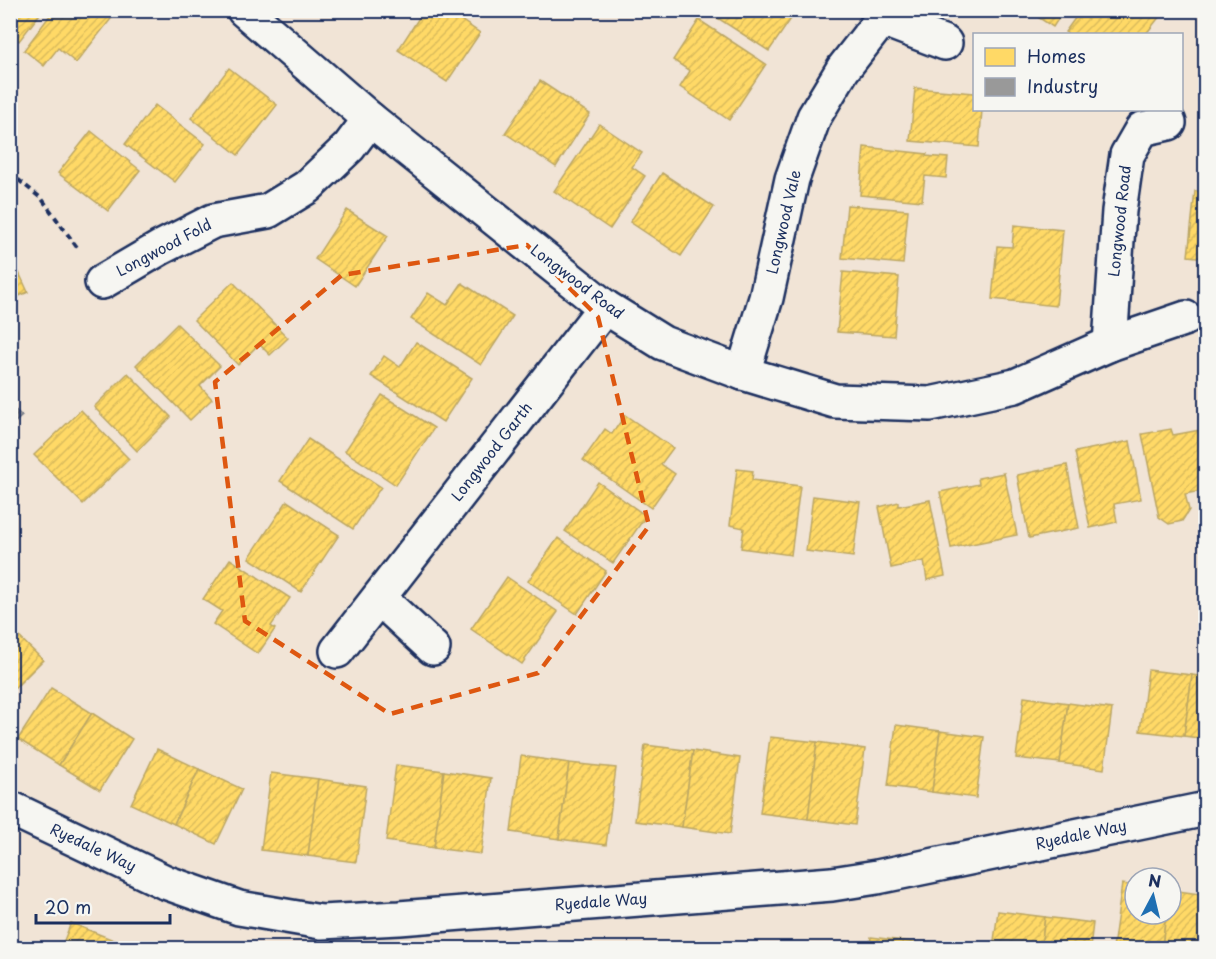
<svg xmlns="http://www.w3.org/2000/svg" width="1216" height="959" font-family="'Playpen Sans',sans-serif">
<defs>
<pattern id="homes-hatch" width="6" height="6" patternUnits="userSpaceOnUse" patternTransform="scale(1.5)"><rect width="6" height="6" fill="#ffd966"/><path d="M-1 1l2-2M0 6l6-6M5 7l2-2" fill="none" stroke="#dabb5b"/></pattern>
<pattern id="industry-hatch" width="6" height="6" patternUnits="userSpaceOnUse" patternTransform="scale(1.5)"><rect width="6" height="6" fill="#999"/><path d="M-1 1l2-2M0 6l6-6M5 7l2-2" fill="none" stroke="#7c7d80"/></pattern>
</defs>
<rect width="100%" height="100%" fill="#f1e4d6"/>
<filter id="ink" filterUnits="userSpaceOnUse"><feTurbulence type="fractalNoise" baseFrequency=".0167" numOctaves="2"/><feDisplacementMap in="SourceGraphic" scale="12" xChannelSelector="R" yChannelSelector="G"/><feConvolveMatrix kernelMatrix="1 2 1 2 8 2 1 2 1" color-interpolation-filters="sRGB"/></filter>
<g filter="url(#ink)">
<g fill="url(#homes-hatch)" stroke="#bba664" stroke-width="1.5">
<polygon points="10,10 43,10 19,41 10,34"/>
<polygon points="54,10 108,10 114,15 76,63 58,48 44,66 24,50"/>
<polygon points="424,10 446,10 480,33 447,82 398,50"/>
<polygon points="466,10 482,10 477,18"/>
<polygon points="720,10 797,10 769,51 716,17"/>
<polygon points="1027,10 1064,10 1053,27"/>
<polygon points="1081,10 1153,10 1160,16 1146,34 1068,34 1065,32"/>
<polygon points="699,20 766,64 729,120 680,87 690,71 673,60"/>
<polygon points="229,68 277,105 238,155 191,118"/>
<polygon points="540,81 590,114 556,167 505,133"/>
<polygon points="915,88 974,93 974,110 982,110 979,147 910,141"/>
<polygon points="155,105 205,144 175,182 125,144"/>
<polygon points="599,124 642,153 632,167 645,176 610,229 554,191"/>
<polygon points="91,131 140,170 108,211 58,173"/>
<polygon points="864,147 927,154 926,156 948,158 946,178 925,176 922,201 860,195"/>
<polygon points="662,173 714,207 681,256 630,222"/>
<polygon points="1195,191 1206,192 1206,258 1188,256"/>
<polygon points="847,205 908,210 903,264 842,258"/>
<polygon points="347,210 388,236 355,286 315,259"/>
<polygon points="1014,225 1063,230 1056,306 992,299 997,246 1012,247"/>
<polygon points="10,253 28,292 10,300"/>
<polygon points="843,272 899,277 894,336 837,332"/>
<polygon points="233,282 288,338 270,355 259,344 238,365 194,320"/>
<polygon points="462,283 513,316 481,365 411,319 428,293 447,305"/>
<polygon points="177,324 220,366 200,386 212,399 190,420 136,365"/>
<polygon points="416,342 472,378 443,422 371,376 384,356 400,367"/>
<polygon points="128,373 171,417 137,451 94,407"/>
<polygon points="382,395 434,428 396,485 345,451"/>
<polygon points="81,410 129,459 83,504 34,455"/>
<polygon points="625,415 673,448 661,464 675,474 651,508 583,460 605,429 612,434"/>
<polygon points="1171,429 1173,435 1206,429 1206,490 1185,494 1189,510 1182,521 1169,524 1159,517 1142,434"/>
<polygon points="308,439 381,487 353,529 280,481"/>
<polygon points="1130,441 1141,499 1114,504 1117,522 1090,528 1075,452"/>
<polygon points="1067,465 1079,528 1029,538 1017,475"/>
<polygon points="737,469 753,471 752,480 800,486 791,555 741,548 744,528 730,525"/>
<polygon points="1004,473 1017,535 951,548 940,492 979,484 978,478"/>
<polygon points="598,482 646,516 613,563 565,531"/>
<polygon points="813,496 860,502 853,557 806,551"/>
<polygon points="930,500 945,576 927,580 924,561 891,568 879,507 899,502 899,506"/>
<polygon points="287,501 339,535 301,592 249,558"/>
<polygon points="558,538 606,571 577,614 528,581"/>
<polygon points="230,559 290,598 271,626 275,629 258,654 213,624 222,611 203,599"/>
<polygon points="507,577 558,612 522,664 471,629"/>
<polygon points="10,628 43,660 10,693"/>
<polygon points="1148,670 1192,675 1184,736 1140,731"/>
<polygon points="1192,675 1206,677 1206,739 1184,736"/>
<polygon points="51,688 92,713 59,765 18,739"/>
<polygon points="1024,697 1068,703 1060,763 1016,758"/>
<polygon points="1068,703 1112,709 1104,769 1060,763"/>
<polygon points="92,713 132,739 100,790 59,765"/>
<polygon points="896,725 940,731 932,792 888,786"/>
<polygon points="940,731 984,737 976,798 932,792"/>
<polygon points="770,737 817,742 808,819 760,813"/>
<polygon points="817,742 865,749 855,825 808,819"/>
<polygon points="645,745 693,751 682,827 635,821"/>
<polygon points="157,749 199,769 174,824 131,804"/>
<polygon points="693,751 740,758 730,834 682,827"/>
<polygon points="521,756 569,763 559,839 511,832"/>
<polygon points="569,763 616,768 606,845 559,839"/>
<polygon points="396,765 444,771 434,848 386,841"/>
<polygon points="199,769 242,789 216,844 174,824"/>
<polygon points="444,771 491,778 481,854 434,848"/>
<polygon points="271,773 318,779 308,856 261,850"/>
<polygon points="318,779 366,786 356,862 308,856"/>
<polygon points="1122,884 1135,886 1135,914 1166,914 1162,948 1113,948"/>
<polygon points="1171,890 1206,895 1206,948 1162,948 1166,914 1171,914"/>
<polygon points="998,911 1045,917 1041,948 993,948"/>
<polygon points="1045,917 1093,923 1090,948 1041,948"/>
<polygon points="71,923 116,941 113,948 61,948"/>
<polygon points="871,937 919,943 918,948 869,948"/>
<polygon points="116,941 135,948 113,948"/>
<polygon points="919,943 961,948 918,948"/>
</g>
<polygon fill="url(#industry-hatch)" stroke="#737987" stroke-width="1.5" points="10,405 22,416 10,427"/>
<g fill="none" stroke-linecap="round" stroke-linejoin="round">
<g stroke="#1b2f5e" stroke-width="38">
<g id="minor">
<polyline points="244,10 370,119 605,307 663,343 743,373 835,401 930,404 1015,386 1110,344 1186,318"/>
<polyline points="882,19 945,43"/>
<polyline points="102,282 160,248 213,221 268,211 307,187 349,147 370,119"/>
<polyline points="1110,344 1119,211 1127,155 1142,129 1169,123"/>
<polyline points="743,373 766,298 792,179 814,117 843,69 882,19 887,10"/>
<polyline points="379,598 433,648"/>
<polyline points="337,651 605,307"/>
<polyline points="10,808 165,882 239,908 321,922 399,918 832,884 877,877 1206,809"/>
</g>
</g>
<polyline stroke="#1b2f5e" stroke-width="4" stroke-dasharray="6 4.5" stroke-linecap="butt" points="10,173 42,199 79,250"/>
<use href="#minor" stroke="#f6f6f2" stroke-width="33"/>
</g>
</g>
<path fill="none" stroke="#de5710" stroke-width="4.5" stroke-dasharray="12 8" stroke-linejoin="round" d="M527,245L598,317L649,526L538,673L390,714L245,621L215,382L342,275Z"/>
<g text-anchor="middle" stroke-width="6" stroke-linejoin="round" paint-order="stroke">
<g font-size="15" fill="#1b2f5e" stroke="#f6f6f2">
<text transform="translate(1120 221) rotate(-84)" y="5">Longwood Road</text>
<text transform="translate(784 222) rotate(-77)" y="5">Longwood Vale</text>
<text transform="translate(164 248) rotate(-28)" y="5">Longwood Fold</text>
<text transform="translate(577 282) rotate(37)" y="5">Longwood Road</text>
<text transform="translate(492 452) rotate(-52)" y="5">Longwood Garth</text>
<text transform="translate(1081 835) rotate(-12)" y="5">Ryedale Way</text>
<text transform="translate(93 848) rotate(25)" y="5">Ryedale Way</text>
<text transform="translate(601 902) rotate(-4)" y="5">Ryedale Way</text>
</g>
</g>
<rect width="1216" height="959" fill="none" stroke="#f6f6f2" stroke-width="36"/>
<rect x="18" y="18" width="1180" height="923" fill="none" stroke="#1b2f5e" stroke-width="2" filter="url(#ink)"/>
<rect x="973" y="33" width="210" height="78" fill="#f6f6f2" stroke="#9ea6b7" stroke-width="1.5"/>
<rect x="985" y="48" width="30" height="18" fill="#ffd966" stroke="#9ea6b7" stroke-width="1.5"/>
<text x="1027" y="63" font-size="18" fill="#1b2f5e">Homes</text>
<rect x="985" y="78" width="30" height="18" fill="#999999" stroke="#9ea6b7" stroke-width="1.5"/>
<text x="1027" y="93" font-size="18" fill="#1b2f5e">Industry</text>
<g transform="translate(1153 896) rotate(7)"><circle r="28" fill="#f6f6f2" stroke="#9ea6b7" stroke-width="1.5"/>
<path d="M0-4.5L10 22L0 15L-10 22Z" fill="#1f6fb2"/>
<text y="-9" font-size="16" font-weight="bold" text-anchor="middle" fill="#1b2f5e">N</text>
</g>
<path d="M36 914v9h134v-9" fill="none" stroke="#1b2f5e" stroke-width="3"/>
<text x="45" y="914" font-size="18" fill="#1b2f5e" stroke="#f6f6f2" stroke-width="4.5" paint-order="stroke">20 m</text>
</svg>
